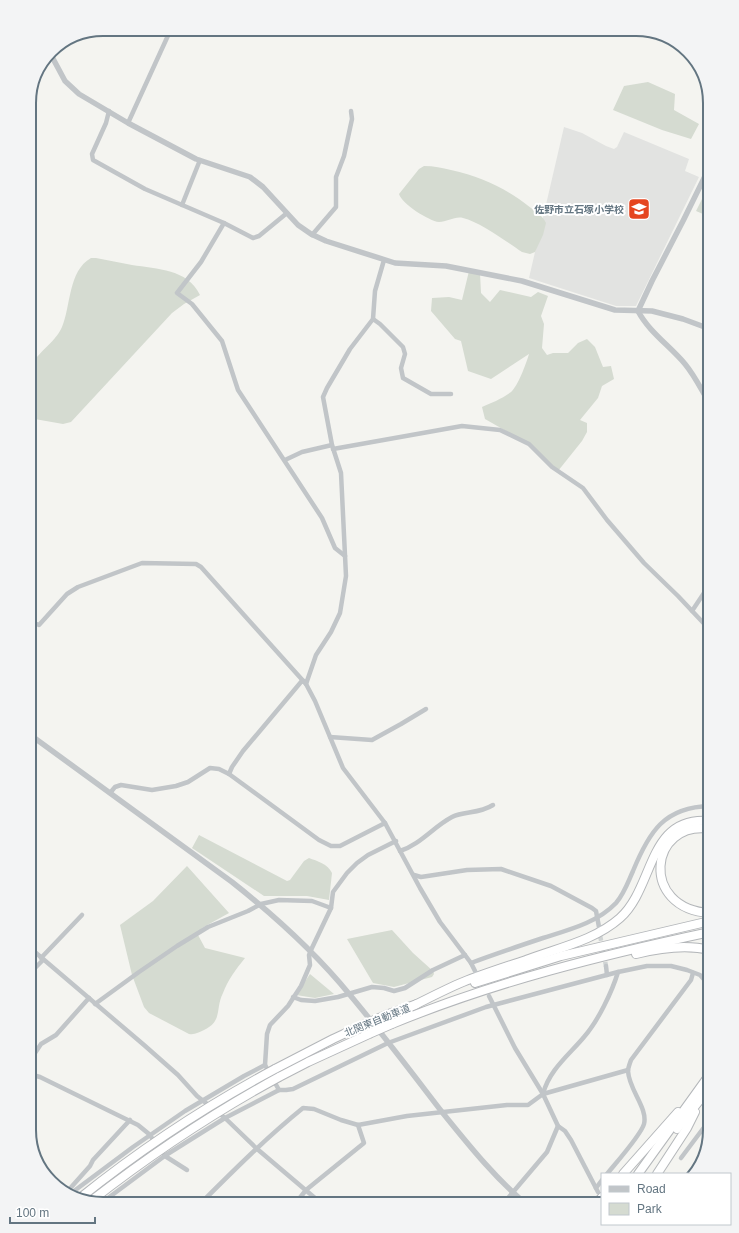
<svg xmlns="http://www.w3.org/2000/svg" width="739" height="1233" font-family="Arial,'Noto Sans JP',sans-serif">
<rect width="100%" height="100%" fill="#f4f4f0"/>
<polygon fill="#e2e3e1" points="564,127 582,133 606,146 614,149 617,147 624,132 689,159 685,171 699,177 636,306 616,306 529,278"/>
<g fill="#d5dbd1">
<polygon points="648,82 675,94 674,110 699,124 691,139 662,130 613,110 624,86"/>
<path d="M424,166C434,166 442,168 451,170C483,177 505,188 531,208C536,212 543,216 546,223L543,235L535,252L530,254L522,252C507,242 480,222 463,218C455,216 447,222 439,222C429,221 402,204 399,194L419,169Z"/>
<polygon points="710,183 710,217 696,211"/>
<path d="M91,258H96C108,260 120,263 132,265C157,269 188,269 200,295L184,304L172,313L71,422L63,424L29,418C29,407 29,396 29,384C29,381 28,376 29,372C34,353 55,344 62,327C71,306 68,271 91,258Z"/>
<path d="M469,271L480,273L481,293L490,302L500,290L531,297L538,292L548,296L541,316L544,324L542,348L547,355L553,353H568L578,343L587,339L595,347L603,367L611,366L614,379L602,386L598,398L580,420L587,423V432L582,441L558,471L529,444L485,419L482,407C491,403 502,399 511,392C518,386 526,364 529,354L491,379L468,371L461,341L455,339L431,311L432,298L449,297L462,300Z"/>
<polygon points="29,437 37,450 37,452 35,455 29,456"/>
<path d="M199,835L287,881L290,880L304,861L309,858C317,861 328,864 332,873L329,900L307,896H264L192,848Z"/>
<path d="M187,866L229,913L202,928L198,935L205,948L245,958C236,969 228,980 223,993C215,1009 223,1021 204,1030C199,1032 195,1035 189,1034L149,1013L144,1007L132,975L120,925L153,901Z"/>
<polygon points="392,930 413,953 433,971 434,974 432,977 394,987 373,983 347,939"/>
<polygon points="310,974 334,994 315,998 296,995"/>
</g>
<g fill="none" stroke-linecap="round" stroke-linejoin="round">
<polyline stroke="#d0d4d4" stroke-width="4.5" stroke-dasharray="4.5 2" stroke-linecap="butt" points="599,930 606,966"/>
<g stroke="#b4b7ba" stroke-width="10">
<g id="motorway">
<path d="M710,913C639,909 649,820 710,829"/>
<path d="M636,954C660,948 685,944 710,950"/>
<polyline points="475,983 561,956 710,921"/>
<path d="M413,1006C429,998 446,989 463,982C483,974 505,967 526,960C557,948 594,941 620,918C655,887 647,815 710,821"/>
<polyline points="386,1015 417,1004"/>
<path d="M392,1024C494,982 602,955 710,932"/>
<polyline points="275,1069 333,1039 363,1025"/>
<polyline points="279,1077 308,1062 369,1034"/>
<polyline points="677,1129 710,1087"/>
<polyline points="623,1174 678,1112"/>
<polyline points="638,1174 710,1074"/>
<polyline points="657,1174 687,1128 695,1112"/>
<polyline points="596,1204 602,1197"/>
</g>
</g>
<g stroke="#c1c5c8" stroke-width="4.5">
<polyline points="109,111 106,123 92,154 93,160 145,189 224,223 253,238 259,236 287,213"/>
<polyline points="128,123 171,29"/>
<polyline points="182,205 200,160"/>
<polyline points="224,223 201,262 177,293 192,304 222,341 238,390 322,518 335,548 345,556"/>
<polyline points="312,235 336,207 336,177 344,156 352,119 351,111"/>
<polyline points="373,319 380,324 403,347 405,354 401,368 403,378 431,394 451,394"/>
<polyline points="333,449 462,426 500,430 529,444 552,467 583,488 607,520 644,563 678,596 710,630"/>
<polyline points="285,460 302,452 332,445"/>
<polyline points="692,611 710,584"/>
<polyline points="29,621 39,625 67,594 78,587 142,563 196,564 201,567 306,684 315,701 343,768 385,823 420,888 440,922 471,963 475,971"/>
<polyline points="306,684 316,655 331,632 340,613 346,576 341,473 332,445 323,397 327,388 350,349 373,319 375,291 384,260"/>
<polyline points="330,737 372,740 401,724 426,709"/>
<polyline points="229,774 232,767 243,751 301,682 304,681"/>
<polyline points="110,793 115,787 121,785 152,790 176,786 188,782 210,768 219,769 229,774 319,840 331,846 340,846 385,823"/>
<path d="M400,851C421,844 433,827 452,817C464,811 479,814 493,805"/>
<polyline points="414,875 421,877 467,870 501,869 551,886 592,908 596,911 599,927"/>
<polyline points="29,947 144,1045 178,1075 197,1096 225,1118 256,1148 322,1204"/>
<polyline points="41,958 82,915"/>
<path d="M471,963C495,954 519,946 543,938C568,930 597,923 616,903C624,894 628,882 633,871C649,832 664,807 710,806"/>
<polyline points="606,966 607,975"/>
<polyline points="29,974 43,960"/>
<polyline points="489,996 515,1048 543,1094 558,1126 565,1131 571,1140 598,1192"/>
<polyline points="293,997 301,1000 315,1001 338,997 372,987 384,988 394,991 405,988 433,970 465,955"/>
<polyline points="95,1004 139,972 177,946 208,927 248,911 261,904 279,900 312,901 331,908"/>
<polyline points="29,1068 35,1053 41,1044 56,1035 89,998"/>
<polyline points="29,1074 40,1077 138,1125 149,1134 165,1156 187,1170"/>
<polyline points="279,1090 265,1065 267,1034 270,1025 288,1006 301,986 310,965 309,955 311,950 331,908 333,892 347,873 357,863 368,855 396,841"/>
<path d="M543,1094C549,1070 569,1055 584,1037C598,1021 612,992 618,972"/>
<polyline points="681,1158 705,1126 710,1123"/>
<path d="M607,1174C615,1164 641,1135 644,1124C648,1108 629,1090 628,1071C628,1068 630,1063 631,1060L691,980L693,973"/>
<polyline points="596,1188 602,1180"/>
<polyline points="66,1193 90,1166 93,1160 130,1120"/>
<polyline points="70,1194 133,1147 185,1111 244,1076 265,1065"/>
<polyline points="100,1204 166,1155 225,1118 279,1090 286,1090 293,1089 388,1043 486,1007 618,972 647,966 671,966 687,970 700,975 710,986"/>
<path d="M200,1204C233,1171 267,1137 303,1108L314,1109L341,1120L358,1125L407,1116L507,1105H528L543,1094L628,1070"/>
<polyline points="295,1204 306,1190 364,1143 358,1125"/>
<polyline points="503,1204 547,1152 558,1126"/>
</g>
<g stroke="#c1c5c8" stroke-width="5.5">
<polyline points="50,53 65,81 79,94 128,123 196,159 250,177 263,187 298,225 311,234 326,241 395,263 446,266 522,281 615,310 652,311 683,319 710,329"/>
<path d="M710,404C702,391 695,376 685,364C670,346 649,332 638,311L652,281L684,219L710,166"/>
<path d="M29,734L232,882C275,916 315,952 350,995C382,1033 412,1073 442,1112C468,1144 494,1177 526,1204"/>
</g>
<use href="#motorway" stroke="#fff" stroke-width="8"/>
<g stroke="#b4b7ba" stroke-width="10" stroke-linecap="butt">
<g id="motorway-bridge">
<polyline points="363,1025 386,1015"/>
<polyline points="369,1034 392,1024"/>
<path d="M80,1198C141,1149 206,1106 275,1069"/>
<path d="M91,1201C150,1155 213,1113 279,1077"/>
</g>
</g>
<use href="#motorway-bridge" stroke="#fff" stroke-width="8"/>
</g>
<defs>
<g id="school-square" transform="scale(1.15)"><rect x="-9" y="-9" width="18" height="18" rx="4" fill="#e5451f" stroke="#fff"/><path d="M0-5L7-2L0 1L-7-2ZM-4 1L0 2.5L4 1V4Q0 6-4 4Z" fill="#fff"/></g>
</defs>
<g fill-rule="evenodd">
<use href="#school-square" x="639" y="209"/>
</g>
<g text-anchor="middle" stroke-width="4" stroke-linejoin="round" paint-order="stroke">
<g font-size="10" font-weight="bold" fill="#637581" stroke="#fff" text-anchor="end">
<text x="624" y="213">佐野市立石塚小学校</text>
</g>
<g font-size="10" fill="#637581" stroke="#fff">
<text transform="translate(377 1020) rotate(-22)" y="4">北関東自動車道</text>
</g>
</g>
<path d="M0 0H739V1233H0ZM103 36H636A67 67 0 0 1 703 103V1130A67 67 0 0 1 636 1197H103A67 67 0 0 1 36 1130V103A67 67 0 0 1 103 36Z" fill="#f3f4f5" fill-rule="evenodd"/>
<path fill="none" stroke="#637581" stroke-width="2" d="M103 36H636A67 67 0 0 1 703 103V1130A67 67 0 0 1 636 1197H103A67 67 0 0 1 36 1130V103A67 67 0 0 1 103 36Z"/>
<rect x="601" y="1173" width="130" height="52" fill="#ffffff" stroke="#c1c8cd"/>
<rect x="609" y="1186" width="20" height="6" fill="#c1c5c8" stroke="#c1c8cd"/>
<text x="637" y="1193" font-size="12" fill="#637581">Road</text>
<rect x="609" y="1203" width="20" height="12" fill="#d5dbd1" stroke="#c1c8cd"/>
<text x="637" y="1213" font-size="12" fill="#637581">Park</text>
<path d="M10 1217v6h85v-6" fill="none" stroke="#637581" stroke-width="2"/>
<text x="16" y="1217" font-size="12" fill="#637581" stroke="#ffffff" stroke-width="3" paint-order="stroke">100 m</text>
</svg>
